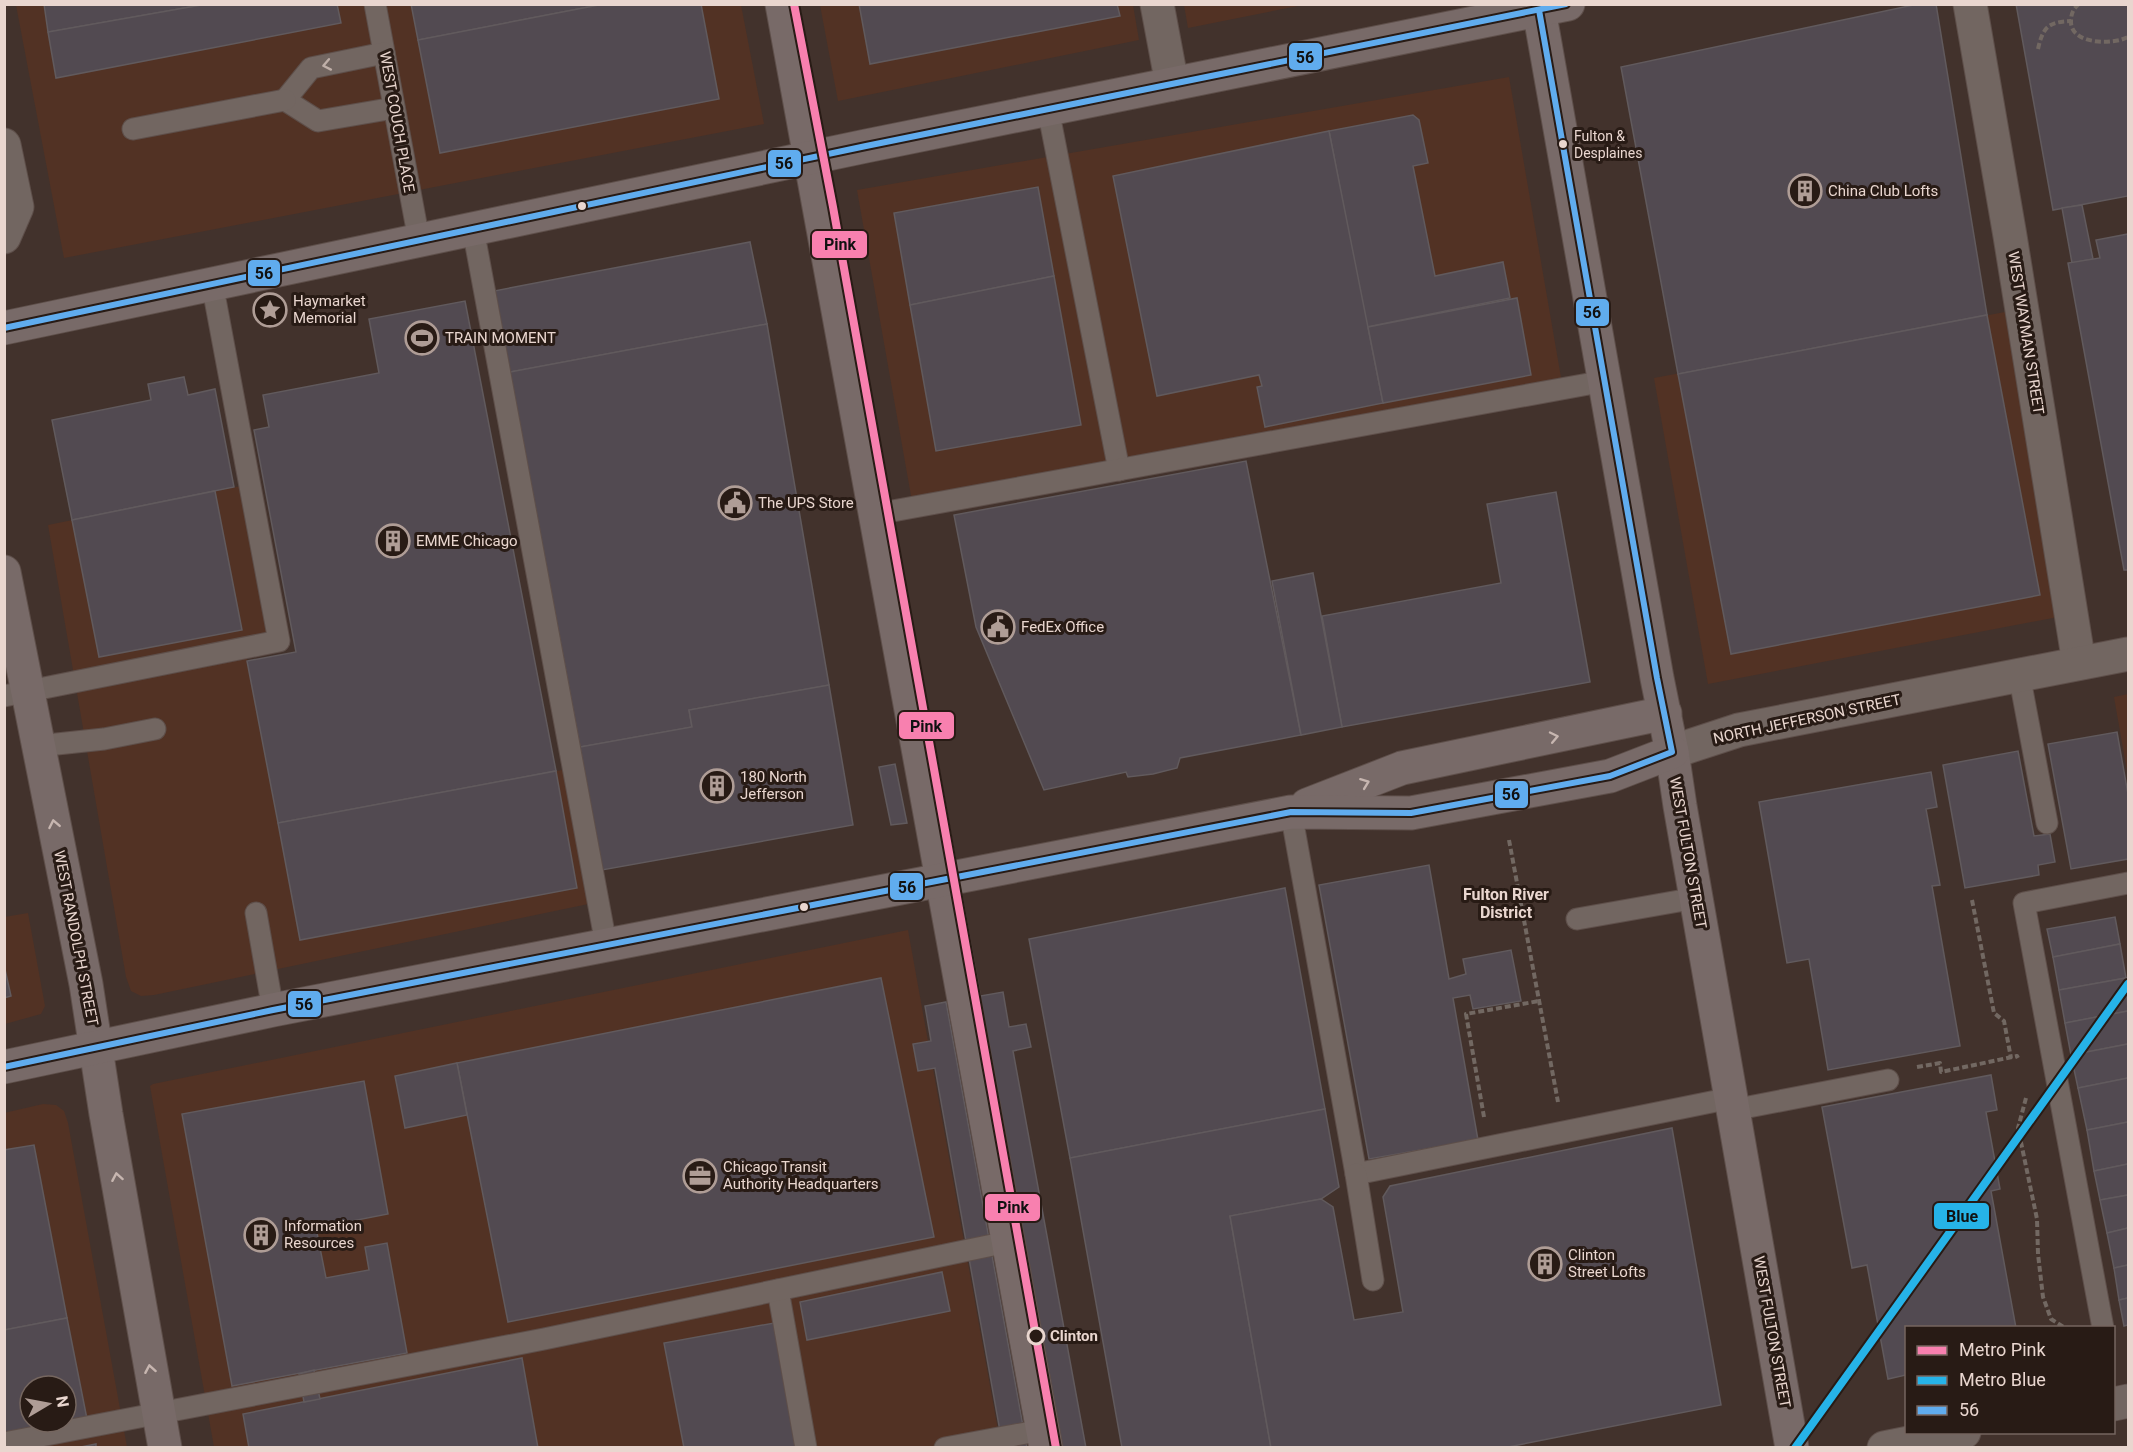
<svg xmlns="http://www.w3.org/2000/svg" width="2133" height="1452" font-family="Roboto,sans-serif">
<rect width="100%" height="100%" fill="#42322c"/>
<g fill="#523224" fill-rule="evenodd">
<polygon points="16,5 741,5 764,124 64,258"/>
<polygon points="820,5 1133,5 1139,40 838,101"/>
<polygon points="1184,5 1184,4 1303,5 1188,28"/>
<polygon points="1509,77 1563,389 913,507 857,190"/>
<polygon points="2005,312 2058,617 1708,684 1654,378"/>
<polygon points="241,486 268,632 243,637 278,823 573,768 598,902 154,995 141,996 131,991 126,977 48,525"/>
<polygon points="2128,694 2128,777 2114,697"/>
<polygon points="28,913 45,1006 41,1014 5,1024 4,917"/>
<polygon points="908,930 1001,1447 214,1447 150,1086 153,1084"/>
<path d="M43,1104L56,1105L64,1111L68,1123L127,1447H5L4,1113ZM30,1386H66V1422H30Z"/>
</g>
<g fill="#524a51" stroke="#615a5d" stroke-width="1.5" fill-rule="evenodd">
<polygon points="44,4 207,4 48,32"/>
<polygon points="207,4 337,4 341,23 56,78 48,32"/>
<polygon points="411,4 604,4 418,40"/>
<polygon points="604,4 701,4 719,99 440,153 418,40"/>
<polygon points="859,4 1117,4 1120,16 870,64"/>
<polygon points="1918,4 1936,4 1987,315 1678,374 1621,67"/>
<polygon points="2016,4 2128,4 2128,196 2053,210"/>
<polygon points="1413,115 1419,120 1428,163 1413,166 1435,276 1503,262 1510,298 1367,327 1329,131"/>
<polygon points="1329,131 1383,403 1265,427 1257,387 1262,386 1259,375 1157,396 1113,176"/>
<polygon points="1038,187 1054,276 910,305 894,213"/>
<polygon points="2082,205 2093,259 2072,263 2062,208"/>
<polygon points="2128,234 2128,570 2124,570 2068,263 2100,258 2096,240"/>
<polygon points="750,242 767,324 510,372 494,291"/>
<polygon points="1054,276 1081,425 936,451 910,305"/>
<polygon points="1517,298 1531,375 1383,403 1368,327"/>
<polygon points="465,301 556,771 278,823 247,661 296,652 254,430 269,427 263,395 379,373 369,319"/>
<polygon points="1987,315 2040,595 1731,654 1678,374"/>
<polygon points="767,324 829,685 689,710 692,727 580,747 510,372"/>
<polygon points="184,377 188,395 215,389 234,487 72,520 52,420 151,400 148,384"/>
<polygon points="1246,461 1301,735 1180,758 1177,768 1153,774 1128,777 1126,772 1044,790 976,627 954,515"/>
<polygon points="215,491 242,630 99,657 72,520"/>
<polygon points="1556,492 1590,682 1342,727 1322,616 1501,583 1487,504"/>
<polygon points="1313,573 1342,727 1301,735 1272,581"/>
<polygon points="829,685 853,825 602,870 580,747 692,727 689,710"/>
<polygon points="2117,732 2128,794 2128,859 2071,869 2048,744"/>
<polygon points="2018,751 2034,836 2050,834 2055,862 2038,865 2039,875 1965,888 1943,765"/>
<polygon points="895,764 907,823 891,825 879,767"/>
<polygon points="556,771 577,888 300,940 278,823"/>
<polygon points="1931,772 1937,807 1926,809 1940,885 1932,886 1960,1046 1828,1070 1809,959 1787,963 1759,802"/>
<polygon points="1429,865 1449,979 1466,974 1463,959 1511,950 1521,1001 1473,1009 1470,995 1453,998 1478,1140 1369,1159 1319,885"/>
<polygon points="1285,888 1325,1109 1070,1158 1029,939"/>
<polygon points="2115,917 2120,944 2053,957 2047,929"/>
<polygon points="2120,944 2126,978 2059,990 2053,957"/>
<polygon points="4,965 11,996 4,998"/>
<polygon points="881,978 934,1237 508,1322 457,1063"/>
<polygon points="2126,978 2128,1011 2065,1023 2059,990"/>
<polygon points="1003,992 1009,1027 1026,1024 1031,1047 1013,1051 1086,1448 1062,1448 980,996"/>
<polygon points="946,1002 1027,1448 1003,1448 935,1068 918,1071 913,1044 931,1041 925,1006"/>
<polygon points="2128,1011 2128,1044 2071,1055 2065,1023"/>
<polygon points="2128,1044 2128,1078 2078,1088 2071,1055"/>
<polygon points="457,1063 467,1115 405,1128 395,1076"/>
<polygon points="1991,1075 1997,1110 1986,1112 2000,1189 1991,1191 2016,1328 1906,1328 1906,1375 1888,1379 1867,1265 1852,1268 1822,1107"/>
<polygon points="2128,1078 2128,1122 2087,1130 2078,1088"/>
<polygon points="364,1081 388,1214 316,1228 326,1278 369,1270 365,1247 387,1243 407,1353 232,1386 182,1114"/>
<polygon points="1325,1109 1339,1187 1321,1199 1230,1216 1271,1448 1122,1448 1070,1158"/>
<polygon points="2128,1122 2128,1164 2094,1171 2087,1130"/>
<polygon points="1672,1128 1721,1405 1503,1448 1271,1448 1230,1216 1321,1199 1333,1207 1354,1320 1403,1312 1383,1197 1390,1186"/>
<polygon points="34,1145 67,1318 4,1330 4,1150"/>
<polygon points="2128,1164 2128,1195 2100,1200 2094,1171"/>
<polygon points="2128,1195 2128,1228 2107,1233 2100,1200"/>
<polygon points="2128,1228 2128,1265 2114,1268 2107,1233"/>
<polygon points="2128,1265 2128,1298 2119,1300 2114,1268"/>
<polygon points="942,1272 950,1311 807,1340 800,1302"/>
<polygon points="2128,1298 2128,1325 2124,1326 2119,1300"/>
<path d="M67,1318L87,1419L4,1435V1330ZM30,1386H66V1422H30Z"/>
<polygon points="774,1323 797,1448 684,1448 664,1343"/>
<polygon points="522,1358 538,1448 249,1448 243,1414"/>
<polygon points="314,1370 320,1399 304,1402 299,1374"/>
<polygon points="96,1444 96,1448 76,1448"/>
</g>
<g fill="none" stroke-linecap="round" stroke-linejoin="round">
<g stroke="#5e4f4a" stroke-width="23">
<g id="service">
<polyline points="375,4 419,240"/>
<polyline points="384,53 311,68 285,100 318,121 394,108"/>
<polyline points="1048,109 1119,470"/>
<polyline points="133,129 285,100"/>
<polyline points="473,229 606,944"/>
<polyline points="876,514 1605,381"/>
<polyline points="2019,674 2047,823"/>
<polyline points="4,696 279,641 212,283"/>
<polyline points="38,746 104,739 155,729"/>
<polyline points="1291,812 1356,1174 1731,1098"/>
<polyline points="256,913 273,1010"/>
<polyline points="1577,919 1696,898"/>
<polyline points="1733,1110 1888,1080"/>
<polyline points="1356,1174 1373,1280"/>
<polyline points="778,1290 806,1448"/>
<polyline points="2103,1328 2024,903 2128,883"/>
<polyline points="4,1443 544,1339 1007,1242"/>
<polyline points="945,1448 1042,1430"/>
</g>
</g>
<g stroke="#5e4f4a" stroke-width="35">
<g id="minor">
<polyline points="1157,4 1172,84"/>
<polyline points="1970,4 2010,236 2079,663"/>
<polyline points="4,145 17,207 4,237"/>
<polyline points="1672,752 1739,730 2128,654"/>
</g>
</g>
<g stroke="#5e4f4a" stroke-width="35">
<g id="tertiary">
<polyline points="2114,1404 2128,1401"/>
<polyline points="1884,1448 1964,1432"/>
</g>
</g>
<g stroke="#5e4f4a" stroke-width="35">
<g id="secondary">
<polyline points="782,4 1046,1448"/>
<polyline points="1538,4 1657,678 1672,752 1680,806 1792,1448"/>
<polyline points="4,328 866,146 1568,4"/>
<polyline points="4,572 86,984 106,1114 165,1448"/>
<polyline points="1307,805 1402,768 1665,713"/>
<polyline points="4,1067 273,1010 1291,812 1411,813 1610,776 1672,752"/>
</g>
</g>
<g stroke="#726862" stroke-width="4" stroke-dasharray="6 3" stroke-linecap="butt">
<path d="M2079,4C2073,9 2071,14 2071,21C2070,45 2114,45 2128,37"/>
<polyline points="2128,4 2128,5"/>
<path d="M2038,49C2043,27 2048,22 2071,21"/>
<polyline points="1509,840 1558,1102"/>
<polyline points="1972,900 1994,1013 2004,1021 2011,1058"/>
<polyline points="1917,1067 1940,1063 1941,1072 2017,1056 2018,1058"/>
<polyline points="2026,1098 2018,1128 2037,1219 2038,1254 2043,1297 2051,1319 2065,1328"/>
<polyline points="1484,1117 1466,1014 1539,1001"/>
</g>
<use href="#service" stroke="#726661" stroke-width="21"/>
<use href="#minor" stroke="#726661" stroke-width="33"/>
<use href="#tertiary" stroke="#726661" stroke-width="33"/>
<use href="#secondary" stroke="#786a68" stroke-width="33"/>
<g stroke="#281b15" stroke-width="10">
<g id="bus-1">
<polyline points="4,328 866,146 1566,4"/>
<polyline points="4,1067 273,1010 1291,812 1411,813 1610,776 1672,752 1657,678 1539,10"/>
</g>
</g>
<use href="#bus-1" stroke="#60acee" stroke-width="6"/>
<g stroke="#281b15" stroke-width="12">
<polyline id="metro-1" points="794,4 833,207 1056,1448"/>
</g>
<g stroke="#281b15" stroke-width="12">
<polyline id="metro-2" points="1795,1448 2128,984"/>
</g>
<use href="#metro-1" stroke="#f880af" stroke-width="8"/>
<use href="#metro-2" stroke="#26b3e8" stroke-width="8"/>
</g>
<defs><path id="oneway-chevron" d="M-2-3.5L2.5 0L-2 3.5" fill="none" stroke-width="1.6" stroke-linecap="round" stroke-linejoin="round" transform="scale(1.5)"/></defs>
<use stroke="#bfafa8" href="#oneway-chevron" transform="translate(327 65) rotate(169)"/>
<g stroke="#c7b6b0">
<use href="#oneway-chevron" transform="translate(1554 737) rotate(-12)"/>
<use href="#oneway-chevron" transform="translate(1365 783) rotate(-21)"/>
<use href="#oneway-chevron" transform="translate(54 824) rotate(-101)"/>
<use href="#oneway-chevron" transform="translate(117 1177) rotate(-100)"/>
<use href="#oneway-chevron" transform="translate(150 1369) rotate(-100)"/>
</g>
<defs>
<g id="building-ring" transform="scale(1.725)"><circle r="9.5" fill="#281b15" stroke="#af9d96" stroke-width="1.5"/><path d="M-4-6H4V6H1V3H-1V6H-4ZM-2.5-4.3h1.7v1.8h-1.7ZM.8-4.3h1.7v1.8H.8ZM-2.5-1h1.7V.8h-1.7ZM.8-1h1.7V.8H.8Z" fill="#af9d96"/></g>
<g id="sight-ring" transform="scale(1.725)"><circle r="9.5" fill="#281b15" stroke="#af9d96" stroke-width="1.5"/><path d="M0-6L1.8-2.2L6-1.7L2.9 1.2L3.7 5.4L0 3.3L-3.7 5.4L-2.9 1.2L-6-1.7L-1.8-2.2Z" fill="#af9d96"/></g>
<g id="stadium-ring" transform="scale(1.725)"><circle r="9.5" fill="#281b15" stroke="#af9d96" stroke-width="1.5"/><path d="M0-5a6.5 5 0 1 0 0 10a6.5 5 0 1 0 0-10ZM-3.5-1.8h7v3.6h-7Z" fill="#af9d96"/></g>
<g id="civic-ring" transform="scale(1.725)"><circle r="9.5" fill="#281b15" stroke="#af9d96" stroke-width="1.5"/><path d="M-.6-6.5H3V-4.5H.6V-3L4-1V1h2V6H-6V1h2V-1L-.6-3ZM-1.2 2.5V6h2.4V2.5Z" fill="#af9d96"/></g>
<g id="office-ring" transform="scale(1.725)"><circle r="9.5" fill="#281b15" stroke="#af9d96" stroke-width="1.5"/><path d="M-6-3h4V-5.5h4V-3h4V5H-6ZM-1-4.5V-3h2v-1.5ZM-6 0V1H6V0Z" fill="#af9d96"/></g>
</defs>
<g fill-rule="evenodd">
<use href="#building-ring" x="1805" y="191"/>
<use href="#sight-ring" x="270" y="310"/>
<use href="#stadium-ring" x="422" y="338"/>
<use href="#civic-ring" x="735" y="503"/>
<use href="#building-ring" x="393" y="541"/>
<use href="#civic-ring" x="998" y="627"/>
<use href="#building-ring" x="717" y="786"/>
<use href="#office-ring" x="700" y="1176"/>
<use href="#building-ring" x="261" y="1235"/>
<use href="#building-ring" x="1545" y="1264"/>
</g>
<g fill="#e9d6cf" stroke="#281b15" stroke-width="2">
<circle cx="1563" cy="144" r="5"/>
<circle cx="582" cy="206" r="5"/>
<circle cx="804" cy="907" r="5"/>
</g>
<circle fill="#281b15" stroke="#e9d6cf" stroke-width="3" cx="1036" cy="1336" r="8"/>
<g text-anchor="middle" stroke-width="6" stroke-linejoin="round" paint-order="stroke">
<g font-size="14" fill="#e9d6cf" stroke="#281b15" text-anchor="start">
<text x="1574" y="141">Fulton &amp;<tspan x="1574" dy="17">Desplaines</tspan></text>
</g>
<g font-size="15" fill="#e9d6cf" stroke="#281b15">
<text transform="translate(397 122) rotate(80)" y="5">WEST COUCH PLACE</text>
<text transform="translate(2026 333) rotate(81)" y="5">WEST WAYMAN STREET</text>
<text transform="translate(1807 719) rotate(-12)" y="5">NORTH JEFFERSON STREET</text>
<text transform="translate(1688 853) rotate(80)" y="5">WEST FULTON STREET</text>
<text transform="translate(76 938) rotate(79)" y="5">WEST RANDOLPH STREET</text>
<text transform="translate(1772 1332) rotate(80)" y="5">WEST FULTON STREET</text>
</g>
<g font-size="15" fill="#e9d6cf" stroke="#281b15" text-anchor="start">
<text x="1828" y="196">China Club Lofts</text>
<text x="293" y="306">Haymarket<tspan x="293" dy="17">Memorial</tspan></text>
<text x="445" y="343">TRAIN MOMENT</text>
<text x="758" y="508">The UPS Store</text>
<text x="416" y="546">EMME Chicago</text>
<text x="1021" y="632">FedEx Office</text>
<text x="740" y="782">180 North<tspan x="740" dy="17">Jefferson</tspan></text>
<text x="723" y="1172">Chicago Transit<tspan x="723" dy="17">Authority Headquarters</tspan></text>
<text x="284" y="1231">Information<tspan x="284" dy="17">Resources</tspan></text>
<text x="1568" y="1260">Clinton<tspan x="1568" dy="17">Street Lofts</tspan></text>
</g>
<g font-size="15" font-weight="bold" fill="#e9d6cf" stroke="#281b15" text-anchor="start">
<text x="1050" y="1341">Clinton</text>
</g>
<g font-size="16" font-weight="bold" fill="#e9d6cf" stroke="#281b15">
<text x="1506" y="900">Fulton River<tspan x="1506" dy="18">District</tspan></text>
</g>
</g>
<g stroke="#281b15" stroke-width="2">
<rect x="1288" y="42" width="35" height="29" rx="6" fill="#60acee"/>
<rect x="767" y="149" width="35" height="29" rx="6" fill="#60acee"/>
<rect x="811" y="230" width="57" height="29" rx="6" fill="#f880af"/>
<rect x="247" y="259" width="34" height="28" rx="6" fill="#60acee"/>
<rect x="1575" y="298" width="35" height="29" rx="6" fill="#60acee"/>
<rect x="898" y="711" width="57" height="29" rx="6" fill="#f880af"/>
<rect x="1494" y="780" width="35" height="29" rx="6" fill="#60acee"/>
<rect x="889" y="872" width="35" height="29" rx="6" fill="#60acee"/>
<rect x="287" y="990" width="35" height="28" rx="6" fill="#60acee"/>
<rect x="984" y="1193" width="57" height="29" rx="6" fill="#f880af"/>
<rect x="1933" y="1202" width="57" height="28" rx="6" fill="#26b3e8"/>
</g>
<g font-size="16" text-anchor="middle" font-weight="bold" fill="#111">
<text x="1305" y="63">56</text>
<text x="784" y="169">56</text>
<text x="840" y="250">Pink</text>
<text x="264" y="279">56</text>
<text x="1592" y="318">56</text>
<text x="926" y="732">Pink</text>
<text x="1511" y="800">56</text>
<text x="907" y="893">56</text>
<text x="304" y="1010">56</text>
<text x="1013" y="1213">Pink</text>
<text x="1962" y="1222">Blue</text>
</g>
<rect width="2133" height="1452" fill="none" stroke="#e9d6cf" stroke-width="12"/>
<rect x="1905" y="1326" width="210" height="108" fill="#281b15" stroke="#75665f" stroke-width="1.5"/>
<rect x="1917" y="1346" width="30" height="9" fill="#f880af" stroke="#75665f" stroke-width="1.5"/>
<text x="1959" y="1356" font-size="18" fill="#e9d6cf">Metro Pink</text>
<rect x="1917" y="1376" width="30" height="9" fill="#26b3e8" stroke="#75665f" stroke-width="1.5"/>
<text x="1959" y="1386" font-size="18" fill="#e9d6cf">Metro Blue</text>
<rect x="1917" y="1406" width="30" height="9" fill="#60acee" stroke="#75665f" stroke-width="1.5"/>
<text x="1959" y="1416" font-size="18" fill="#e9d6cf">56</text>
<g transform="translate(48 1404) rotate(80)"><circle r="28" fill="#281b15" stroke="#75665f" stroke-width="1.5"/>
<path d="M0-4.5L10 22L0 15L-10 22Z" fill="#af9d96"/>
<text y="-9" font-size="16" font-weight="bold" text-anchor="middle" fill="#e9d6cf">N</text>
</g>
</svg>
